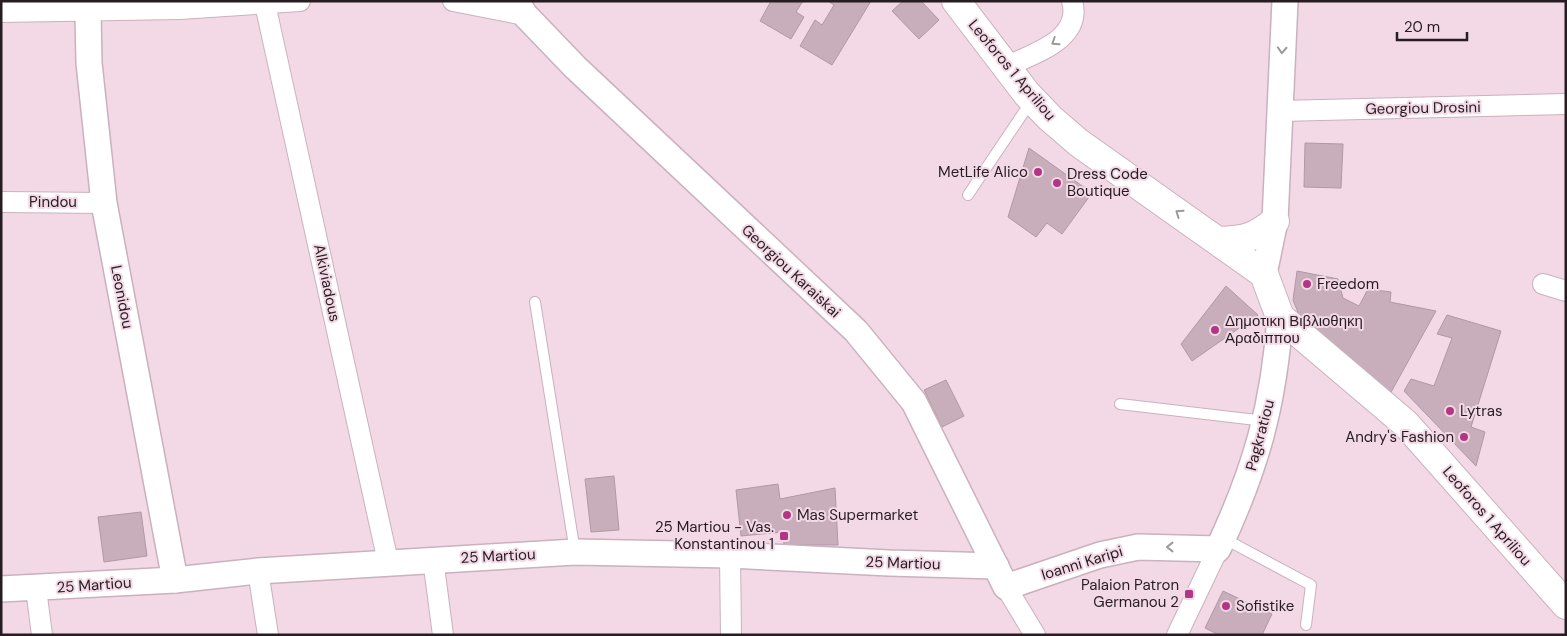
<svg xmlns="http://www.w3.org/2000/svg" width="1567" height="636" font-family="'DM Sans',sans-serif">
<rect width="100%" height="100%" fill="#f3d9e6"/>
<g fill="#c7aeba" stroke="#b098a4">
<polygon points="771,1 803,1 796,12 804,17 791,39 760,21"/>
<polygon points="828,1 871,1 832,65 800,46 815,20 822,25 834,5"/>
<polygon points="903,1 921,1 939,20 919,39 892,11"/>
<polygon points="1305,143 1343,144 1341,188 1304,187"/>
<polygon points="1029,148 1092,193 1062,234 1047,223 1036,237 1008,217"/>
<polygon points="1297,271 1338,279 1343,298 1359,306 1368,289 1391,292 1390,302 1436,311 1390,394 1299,315 1293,300"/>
<polygon points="1226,286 1258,315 1192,361 1181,344"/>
<polygon points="1447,315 1501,331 1471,427 1485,432 1476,466 1404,391 1411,379 1434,386 1452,338 1437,334"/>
<polygon points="946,380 964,416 942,427 924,390"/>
<polygon points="614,476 619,530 591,532 585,479"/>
<polygon points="778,484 780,499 835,488 838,545 784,545 783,532 741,536 736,490"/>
<polygon points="141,512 147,556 104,562 98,517"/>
<polygon points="1223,591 1272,614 1262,635 1219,635 1205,628"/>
</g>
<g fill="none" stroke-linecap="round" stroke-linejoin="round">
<g stroke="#cab1bd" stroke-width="12">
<g id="service">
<polyline points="968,195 1032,100"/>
<polyline points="535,302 575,552"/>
<polyline points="1120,404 1265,421"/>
<polyline points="1223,538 1311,585 1306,625"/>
</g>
</g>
<g stroke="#cab1bd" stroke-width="22">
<g id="minor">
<polyline points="453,1 525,15"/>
<polyline points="265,4 388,562"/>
<polyline points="1,12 180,9 300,1"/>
<path d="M1006,67C1033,53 1083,40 1072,1"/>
<polyline points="1280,111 1566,104"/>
<polyline points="1,202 104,203"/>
<polyline points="1543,284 1566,291"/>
<polyline points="730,555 731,635"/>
<polyline points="433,559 443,635"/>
<polyline points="258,571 268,635"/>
<polyline points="1006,587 1035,635"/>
<polyline points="36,589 42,635"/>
<polyline points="1177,635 1218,549"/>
</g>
</g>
<g stroke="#cab1bd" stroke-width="28">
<g id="tertiary">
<polyline points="93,1 88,12 89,63 104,203 175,580"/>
<path d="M516,1L525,15L575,67L856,331L914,402L1006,587L1100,555L1138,547L1218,549C1256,469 1274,404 1280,317"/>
<polyline points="1264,274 1275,221 1285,1"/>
<polyline points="1,589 175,580 258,571 575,552 730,555 889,563 996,566"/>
</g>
</g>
<g stroke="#cab1bd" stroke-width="30">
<g id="secondary">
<polyline points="956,1 1027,94 1050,118 1079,143 1264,274 1280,317 1406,424 1566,605"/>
<path d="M1219,241C1244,240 1255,238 1275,221"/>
</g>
</g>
<use href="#service" stroke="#fff" stroke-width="10"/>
<use href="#minor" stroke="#fff" stroke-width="20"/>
<use href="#tertiary" stroke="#fff" stroke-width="25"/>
<use href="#secondary" stroke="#fff" stroke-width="28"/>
</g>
<defs><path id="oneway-chevron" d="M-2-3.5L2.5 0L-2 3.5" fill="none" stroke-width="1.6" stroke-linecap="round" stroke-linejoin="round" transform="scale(1.25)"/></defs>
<g stroke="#9d999b">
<use href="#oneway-chevron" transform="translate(1055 42) rotate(147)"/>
<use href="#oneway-chevron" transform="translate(1282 50) rotate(93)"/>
<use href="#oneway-chevron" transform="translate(1179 213) rotate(-145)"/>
<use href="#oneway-chevron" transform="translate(1170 547) rotate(-180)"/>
</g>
<g fill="#b33685" stroke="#f3d9e6" stroke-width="2">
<circle cx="1038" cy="172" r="5"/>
<circle cx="1057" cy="183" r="5"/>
<circle cx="1307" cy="284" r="5"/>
<circle cx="1215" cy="330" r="5"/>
<circle cx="1450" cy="411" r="5"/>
<circle cx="1464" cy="437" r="5"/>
<circle cx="787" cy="515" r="5"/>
<rect x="779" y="531" width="10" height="10" rx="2.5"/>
<rect x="1184" y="589" width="10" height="10" rx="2.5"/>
<circle cx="1226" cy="606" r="5"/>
</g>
<g text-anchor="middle" stroke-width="4" stroke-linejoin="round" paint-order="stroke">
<g font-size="15" fill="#261c21" stroke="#f3d9e6">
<text transform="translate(1012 70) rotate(50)" y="5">Leoforos 1 Apriliou</text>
<text transform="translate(1423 108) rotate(-1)" y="5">Georgiou Drosini</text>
<text x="53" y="207">Pindou</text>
<text transform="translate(791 271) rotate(43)" y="5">Georgiou Karaiskai</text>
<text transform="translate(327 283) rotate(78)" y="5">Alkiviadous</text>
<text transform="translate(122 297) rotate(79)" y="5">Leonidou</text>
<text transform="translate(1260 435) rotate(-75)" y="5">Pagkratiou</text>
<text transform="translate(1487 516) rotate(49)" y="5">Leoforos 1 Apriliou</text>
<text transform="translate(498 556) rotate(-3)" y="5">25 Martiou</text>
<text transform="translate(903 563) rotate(2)" y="5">25 Martiou</text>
<text transform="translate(1082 563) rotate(-17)" y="5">Ioanni Karipi</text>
<text transform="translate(94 585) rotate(-4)" y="5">25 Martiou</text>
</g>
<g font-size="15" fill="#261c21" stroke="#f3d9e6" text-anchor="start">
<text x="1028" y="177" text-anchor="end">MetLife Alico</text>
<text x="1067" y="179">Dress Code<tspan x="1067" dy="17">Boutique</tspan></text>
<text x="1317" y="289">Freedom</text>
<text x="1225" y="326">Δημοτικη Βιβλιοθηκη<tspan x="1225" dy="17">Αραδιππου</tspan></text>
<text x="1460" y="416">Lytras</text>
<text x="1454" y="442" text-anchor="end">Andry's Fashion</text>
<text x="797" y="520">Mas Supermarket</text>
<text x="774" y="532" text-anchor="end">25 Martiou - Vas.<tspan x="774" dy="17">Konstantinou 1</tspan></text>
<text x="1179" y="590" text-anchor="end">Palaion Patron<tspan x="1179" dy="17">Germanou 2</tspan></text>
<text x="1236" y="611">Sofistike</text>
</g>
</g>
<rect width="1567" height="636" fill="none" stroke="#261c21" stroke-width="5"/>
<path d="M1397 32v8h70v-8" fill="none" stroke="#261c21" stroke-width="2.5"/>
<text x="1404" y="32" font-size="15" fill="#261c21" stroke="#f3d9e6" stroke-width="4" paint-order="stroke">20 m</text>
</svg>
